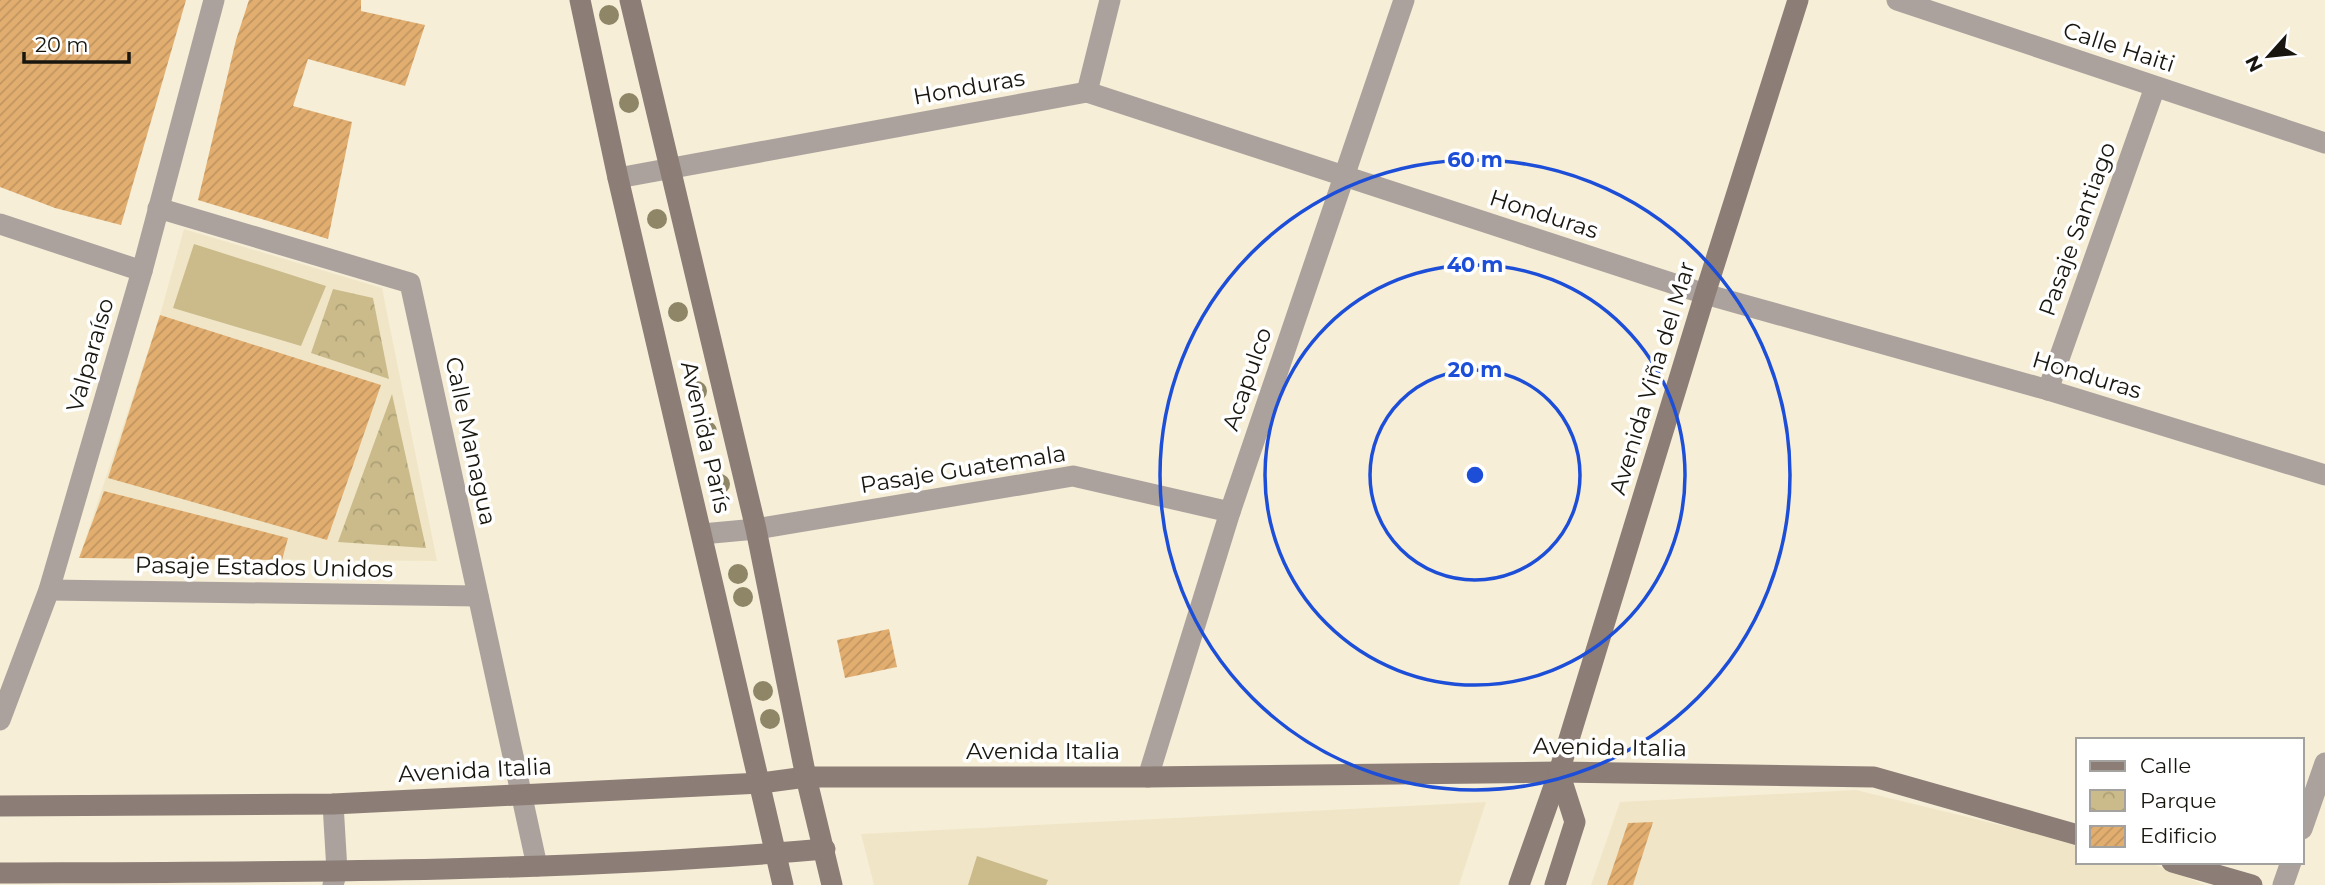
<svg xmlns="http://www.w3.org/2000/svg" width="2325" height="885" font-family="Montserrat,sans-serif">
<defs>
<pattern id="park-crowns" width="20" height="18" patternUnits="userSpaceOnUse" patternTransform="scale(1.75)"><rect width="20" height="18" fill="#cbbb8a"/><path d="M2 6a3 3 0 1 1 6 0M12 15a3 3 0 1 1 6 0" fill="none" stroke="#aea076"/></pattern>
<pattern id="building-hatch" width="6" height="6" patternUnits="userSpaceOnUse" patternTransform="scale(1.75)"><rect width="6" height="6" fill="#e2ae70"/><path d="M-1 1l2-2M0 6l6-6M5 7l2-2" fill="none" stroke="#c19560"/></pattern>
</defs>
<rect width="100%" height="100%" fill="#f6eed7"/>
<g fill="#f0e6c7">
<polygon points="184,229 382,288 437,561 79,558 160,315"/>
<polygon points="1856,790 2078,844 2078,862 2149,862 2205,885 1591,885 1620,802"/>
<polygon points="1486,802 1459,885 874,885 861,834"/>
</g>
<g fill="url(#park-crowns)">
<polygon points="333,289 373,298 389,379 311,353"/>
<polygon points="392,394 426,548 338,542"/>
</g>
<g fill="#cbbb8a">
<polygon points="194,244 326,286 301,346 173,308"/>
<polygon points="977,856 1048,880 1046,885 968,885"/>
</g>
<g fill="url(#building-hatch)">
<polygon points="0,0 186,0 121,225 55,208 0,187"/>
<polygon points="249,0 361,0 361,11 425,25 405,86 308,59 293,106 352,122 328,239 198,200 236,40"/>
<polygon points="160,315 381,385 327,540 108,478"/>
<polygon points="104,491 288,538 282,560 79,558"/>
<polygon points="889,629 897,667 845,678 837,640"/>
<polygon points="1653,822 1633,885 1607,885 1628,823"/>
</g>
<g fill="none" stroke-linecap="round" stroke-linejoin="round">
<g stroke="#aca29d" stroke-width="21">
<polyline points="1897,0 2325,143"/>
<polyline points="1087,92 1110,0"/>
<polyline points="618,178 1087,92 1705,294 2048,390 2325,475"/>
<polyline points="158,208 410,283 537,866"/>
<polyline points="0,224 142,271"/>
<polyline points="2048,390 2155,87"/>
<polyline points="702,534 756,529 1073,476 1230,512"/>
<polyline points="49,590 478,596"/>
<polyline points="0,720 49,590 142,271 214,0"/>
<polyline points="1148,777 1230,512 1404,0"/>
<polyline points="2302,829 2325,763"/>
<polyline points="333,885 337,871 333,804"/>
<polyline points="2283,885 2291,862"/>
</g>
<g stroke="#8c7d76" stroke-width="21">
<polyline points="580,0 618,178 783,885"/>
<polyline points="630,0 756,529 806,777 832,885"/>
<polyline points="0,806 333,804 761,783 806,777 1148,777 1559,772 1874,777 2078,835"/>
<polyline points="2172,862 2252,885"/>
<path d="M0,873C275,872 551,873 825,849"/>
<polyline points="1519,885 1559,772 1705,294 1798,0"/>
<polyline points="1555,885 1575,822 1559,772"/>
</g>
</g>
<g fill="#8f8668">
<circle cx="609" cy="15" r="10"/>
<circle cx="629" cy="103" r="10"/>
<circle cx="657" cy="219" r="10"/>
<circle cx="678" cy="312" r="10"/>
<circle cx="697" cy="391" r="10"/>
<circle cx="707" cy="431" r="10"/>
<circle cx="720" cy="484" r="10"/>
<circle cx="738" cy="574" r="10"/>
<circle cx="743" cy="597" r="10"/>
<circle cx="763" cy="691" r="10"/>
<circle cx="770" cy="719" r="10"/>
</g>
<g fill="none" stroke="#1d4ed8" stroke-width="3.5">
<circle cx="1475" cy="475" r="105"/>
<circle cx="1475" cy="475" r="210"/>
<circle cx="1475" cy="475" r="315"/>
</g>
<g text-anchor="middle" stroke-width="7" stroke-linejoin="round" paint-order="stroke">
<g font-size="23" fill="#18160e" stroke="#fff">
<text transform="translate(2119 47) rotate(18)" y="8">Calle Haiti</text>
<text transform="translate(969 87) rotate(-10)" y="8">Honduras</text>
<text transform="translate(1544 214) rotate(18)" y="8">Honduras</text>
<text transform="translate(2077 229) rotate(-70)" y="8">Pasaje Santiago</text>
<text transform="translate(90 355) rotate(-74)" y="8">Valparaíso</text>
<text transform="translate(2087 375) rotate(17)" y="8">Honduras</text>
<text transform="translate(1652 378) rotate(-73)" y="8">Avenida Viña del Mar</text>
<text transform="translate(1247 379) rotate(-71)" y="8">Acapulco</text>
<text transform="translate(706 437) rotate(77)" y="8">Avenida París</text>
<text transform="translate(471 441) rotate(78)" y="8">Calle Managua</text>
<text transform="translate(963 469) rotate(-9)" y="8">Pasaje Guatemala</text>
<text transform="translate(264 567) rotate(1)" y="8">Pasaje Estados Unidos</text>
<text transform="translate(1610 747) rotate(1)" y="8">Avenida Italia</text>
<text x="1043" y="759">Avenida Italia</text>
<text transform="translate(475 770) rotate(-3)" y="8">Avenida Italia</text>
</g>
</g>
<circle cx="1475" cy="475" r="10" fill="#1d4ed8" stroke="#fff" stroke-width="3.5"/>
<g font-size="21" text-anchor="middle" font-weight="bold" fill="#1d4ed8" stroke="#fff" stroke-width="7" stroke-linejoin="round" paint-order="stroke">
<text x="1475" y="167">60 m</text>
<text x="1475" y="272">40 m</text>
<text x="1475" y="377">20 m</text>
</g>
<rect x="2076" y="738" width="228" height="126" fill="#ffffff" stroke="#a3a29f" stroke-width="2"/>
<rect x="2090" y="761" width="35" height="10" fill="#8c7d76" stroke="#a3a29f" stroke-width="2"/>
<text x="2140" y="773" font-size="21" fill="#18160e">Calle</text>
<rect x="2090" y="790" width="35" height="21" fill="url(#park-crowns)" stroke="#a3a29f" stroke-width="2"/>
<text x="2140" y="808" font-size="21" fill="#18160e">Parque</text>
<rect x="2090" y="826" width="35" height="21" fill="url(#building-hatch)" stroke="#a3a29f" stroke-width="2"/>
<text x="2140" y="843" font-size="21" fill="#18160e">Edificio</text>
<g transform="translate(2269 56) rotate(243)" stroke="#ffffff" stroke-width="5" paint-order="stroke">
<path d="M0-5L12 26L0 18L-12 26Z" fill="#18160e"/>
<text y="-10" font-size="19" font-weight="bold" text-anchor="middle" fill="#18160e">N</text>
</g>
<path d="M24 52v10h105v-10" fill="none" stroke="#18160e" stroke-width="3.5"/>
<text x="35" y="52" font-size="21" fill="#18160e" stroke="#ffffff" stroke-width="5" paint-order="stroke">20 m</text>
</svg>
